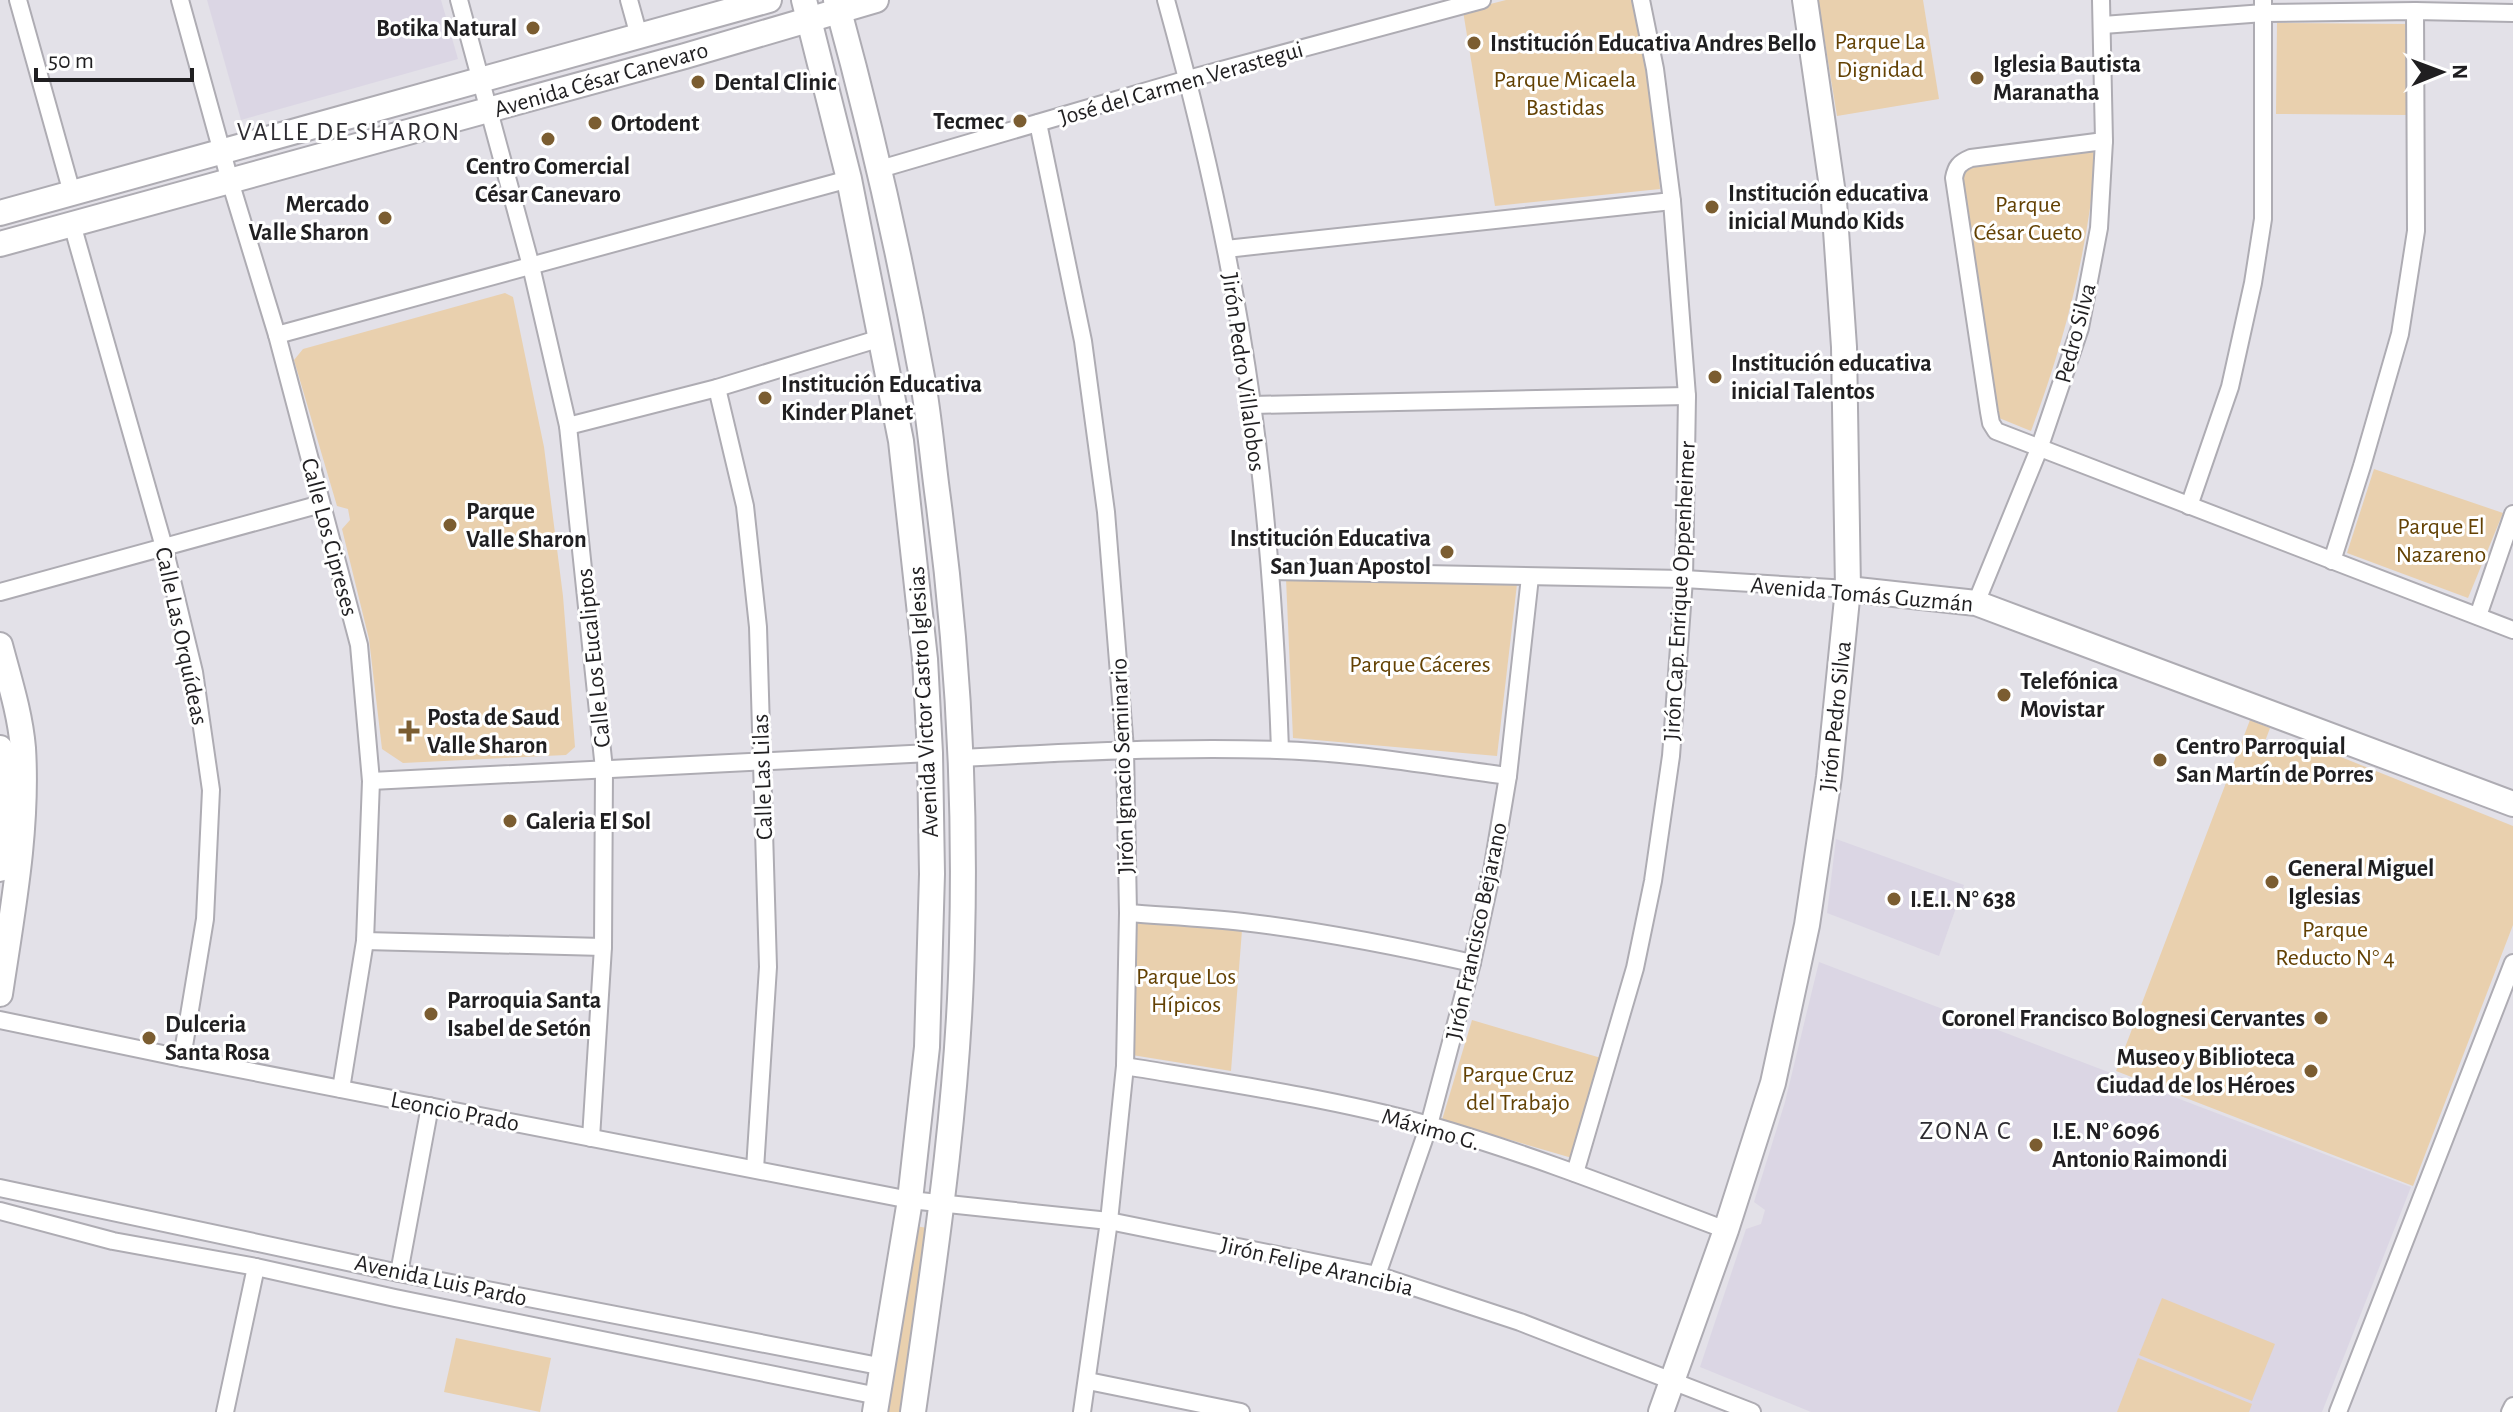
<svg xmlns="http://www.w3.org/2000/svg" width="2513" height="1412" font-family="'Alegreya Sans',sans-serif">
<rect width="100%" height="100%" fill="#e3e1e8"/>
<g fill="#dbd6e4">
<polygon points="207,0 441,0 458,59 241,120"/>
<polygon points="1836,839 1964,885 1939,956 1827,913"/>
<polygon points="1819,962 2411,1187 2322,1412 1811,1412 1700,1367 1746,1229 1761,1224 1765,1210 1754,1202 1785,1102"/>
</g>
<g fill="#e9d0ae">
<polygon points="1506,0 1634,0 1651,79 1660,189 1495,206 1463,11"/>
<polygon points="1818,0 1923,0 1939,99 1837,116"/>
<polygon points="2277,23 2407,24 2407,115 2276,114"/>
<path d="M2084,149L2093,152L2096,158C2087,254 2065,340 2031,431L1999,418L1962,175L1964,170L1971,166Z"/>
<polygon points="505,293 513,297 544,447 563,596 575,747 566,755 403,763 382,749 369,639 342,529 350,520 348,509 337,506 294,360 303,349"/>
<polygon points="2374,469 2503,513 2468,598 2347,553"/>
<polygon points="1392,578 1517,584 1497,756 1293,738 1286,579"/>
<polygon points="2250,720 2270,728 2264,744 2301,741 2513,826 2513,925 2413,1186 2116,1071"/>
<polygon points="1137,920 1242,930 1231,1071 1132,1055"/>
<polygon points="1472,1020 1601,1058 1572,1158 1442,1120"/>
<polygon points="915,1226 934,1229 905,1412 888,1412"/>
<polygon points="2162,1298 2275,1344 2252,1401 2139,1355"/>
<polygon points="456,1338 551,1358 540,1412 444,1392"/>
<polygon points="2138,1358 2252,1404 2249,1412 2117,1412"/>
</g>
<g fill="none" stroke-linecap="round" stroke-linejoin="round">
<g stroke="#aeacb3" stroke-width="20">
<g id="street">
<polyline points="18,0 72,193"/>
<polyline points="180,0 230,181 277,335 359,645 371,781 365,941 341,1089"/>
<polyline points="459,0 531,266 568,426 604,769 603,947 591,1138"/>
<polyline points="629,0 639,36"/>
<path d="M1166,0C1203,133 1233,268 1252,404C1268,519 1276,634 1280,750"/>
<polyline points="2103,25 2264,13 2415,11 2513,13"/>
<polyline points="1038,123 1083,341 1106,512 1125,749 1128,913 1125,1066 1109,1221 1082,1412"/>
<path d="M2104,141L1971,158C1959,163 1956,167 1954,178L1989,412L1991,423L1996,431L2513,630"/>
<polyline points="880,169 1188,79 1482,0"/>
<polyline points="72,224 164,547 194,672 211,790 205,919 182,1058"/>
<polyline points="1226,249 1672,201"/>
<polyline points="277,335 849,179"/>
<polyline points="717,388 745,506 758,627 768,967 755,1169"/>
<polyline points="1252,405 1687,396"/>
<polyline points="568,426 717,388 881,338"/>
<polyline points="2189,506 2230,387 2253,283 2263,219 2263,0"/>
<polyline points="2332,561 2362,466 2400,334 2416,231 2415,11"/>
<polyline points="1271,571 1684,579 1848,589"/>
<polyline points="0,592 321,504"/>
<polyline points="1976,603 2039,449 2080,328 2099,228 2104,141 2101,0"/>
<polyline points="2478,616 2513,514"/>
<path d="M961,758C1066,752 1172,747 1277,750C1354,752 1432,766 1508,776"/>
<polyline points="371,781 930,753"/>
<path d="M1128,913C1166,916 1205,918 1243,922C1321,931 1396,946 1472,963"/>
<polyline points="365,941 603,947"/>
<polyline points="0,1020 182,1058 910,1200 1109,1221 1377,1275 1520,1322 1752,1412"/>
<path d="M1125,1066C1227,1083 1330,1098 1429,1125C1530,1154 1628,1193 1726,1230"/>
<polyline points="1575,1173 1635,968 1653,881 1671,756 1684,579 1687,396 1672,201 1655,69 1641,0"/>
<polyline points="0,1188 399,1273 884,1367"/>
<polyline points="0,1211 113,1241 256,1267 395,1298 878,1396"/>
<polyline points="399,1273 430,1106"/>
<polyline points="1377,1275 1429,1125 1472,963 1492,871 1508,776 1530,577"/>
<polyline points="1088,1381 1241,1412"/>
<polyline points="225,1412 256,1267"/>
<polyline points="2338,1412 2513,963"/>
<polyline points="2510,1412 2513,1406"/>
</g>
</g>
<g stroke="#aeacb3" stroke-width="28">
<g id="secondary">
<polyline points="804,0 849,179 901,441 925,659 930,753 932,874 927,1047 910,1200 875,1412"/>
<path d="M836,0C870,124 899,250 922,377C929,415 932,453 937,491C957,640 966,791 962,942C959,1099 935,1256 913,1412"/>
<polyline points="0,213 769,0"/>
<polyline points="0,244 685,56 876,0"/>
<polyline points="1848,589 1976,603 2513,804"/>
<path d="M0,645C9,679 20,713 23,748C28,831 12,913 0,994"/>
<polyline points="0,748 3,837 0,869"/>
<polyline points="1661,1412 1726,1230 1773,1083 1807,925 1829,777 1848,589 1844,347 1834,201 1805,0"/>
</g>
</g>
<use href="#street" stroke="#fff" stroke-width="16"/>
<use href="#secondary" stroke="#fff" stroke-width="24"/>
</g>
<g fill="#7b5d31" stroke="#fff" stroke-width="3">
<circle cx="533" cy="28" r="8"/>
<circle cx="1474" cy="43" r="8"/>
<circle cx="1977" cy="78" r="8"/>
<circle cx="698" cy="82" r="8"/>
<circle cx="1020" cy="121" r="8"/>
<circle cx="595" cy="123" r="8"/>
<circle cx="548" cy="139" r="8"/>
<circle cx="1712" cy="207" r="8"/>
<circle cx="385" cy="218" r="8"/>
<circle cx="1715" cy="377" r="8"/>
<circle cx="765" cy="398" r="8"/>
<circle cx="450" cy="525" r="8"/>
<circle cx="1447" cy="552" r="8"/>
<circle cx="2004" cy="695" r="8"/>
<path d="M405 719h8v8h8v8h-8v8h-8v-8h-8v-8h8z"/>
<circle cx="2160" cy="760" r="8"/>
<circle cx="510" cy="821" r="8"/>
<circle cx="2272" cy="882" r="8"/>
<circle cx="1894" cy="899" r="8"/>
<circle cx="431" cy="1014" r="8"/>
<circle cx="2321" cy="1018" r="8"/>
<circle cx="149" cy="1038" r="8"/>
<circle cx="2311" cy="1071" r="8"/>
<circle cx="2036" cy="1145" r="8"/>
</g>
<g text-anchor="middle" stroke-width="6" stroke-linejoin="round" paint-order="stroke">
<g font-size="24" font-weight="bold" fill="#201f21" stroke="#fff" text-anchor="start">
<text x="517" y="36" text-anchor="end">Botika Natural</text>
<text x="1490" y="51">Institución Educativa Andres Bello</text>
<text x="1993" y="72">Iglesia Bautista<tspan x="1993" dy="28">Maranatha</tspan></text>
<text x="714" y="90">Dental Clinic</text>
<text x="1004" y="129" text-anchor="end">Tecmec</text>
<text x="611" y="131">Ortodent</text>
<text x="548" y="174" text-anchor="middle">Centro Comercial<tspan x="548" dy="28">César Canevaro</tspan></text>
<text x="1728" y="201">Institución educativa<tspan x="1728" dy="28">inicial Mundo Kids</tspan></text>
<text x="369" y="212" text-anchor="end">Mercado<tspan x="369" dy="28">Valle Sharon</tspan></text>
<text x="1731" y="371">Institución educativa<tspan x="1731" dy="28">inicial Talentos</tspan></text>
<text x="781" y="392">Institución Educativa<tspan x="781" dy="28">Kinder Planet</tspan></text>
<text x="466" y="519">Parque<tspan x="466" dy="28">Valle Sharon</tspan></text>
<text x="1431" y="546" text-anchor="end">Institución Educativa<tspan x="1431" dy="28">San Juan Apostol</tspan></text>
<text x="2020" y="689">Telefónica<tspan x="2020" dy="28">Movistar</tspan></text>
<text x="427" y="725">Posta de Saud<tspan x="427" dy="28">Valle Sharon</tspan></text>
<text x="2176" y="754">Centro Parroquial<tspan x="2176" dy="28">San Martín de Porres</tspan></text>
<text x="526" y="829">Galeria El Sol</text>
<text x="2288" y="876">General Miguel<tspan x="2288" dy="28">Iglesias</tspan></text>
<text x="1910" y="907">I.E.I. N° 638</text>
<text x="447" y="1008">Parroquia Santa<tspan x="447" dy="28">Isabel de Setón</tspan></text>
<text x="2305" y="1026" text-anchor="end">Coronel Francisco Bolognesi Cervantes</text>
<text x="165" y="1032">Dulceria<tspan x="165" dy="28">Santa Rosa</tspan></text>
<text x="2295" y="1065" text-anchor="end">Museo y Biblioteca<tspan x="2295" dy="28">Ciudad de los Héroes</tspan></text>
<text x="2052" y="1139">I.E. N° 6096<tspan x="2052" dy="28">Antonio Raimondi</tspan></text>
</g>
<g font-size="24" fill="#634103" stroke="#fff">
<text x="1880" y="49">Parque La<tspan x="1880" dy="28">Dignidad</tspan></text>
<text x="1565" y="87">Parque Micaela<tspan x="1565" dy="28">Bastidas</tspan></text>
<text x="2028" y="212">Parque<tspan x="2028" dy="28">César Cueto</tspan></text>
<text x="2441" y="534">Parque El<tspan x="2441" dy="28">Nazareno</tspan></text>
<text x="1420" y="672">Parque Cáceres</text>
<text x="2335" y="937">Parque<tspan x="2335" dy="28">Reducto N° 4</tspan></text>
<text x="1186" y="984">Parque Los<tspan x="1186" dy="28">Hípicos</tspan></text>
<text x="1518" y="1082">Parque Cruz<tspan x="1518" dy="28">del Trabajo</tspan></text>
</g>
<g font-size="24" fill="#201f21" stroke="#fff">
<text transform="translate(601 79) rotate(-16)" y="8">Avenida César Canevaro</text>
<text transform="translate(1181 83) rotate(-16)" y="8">José del Carmen Verastegui</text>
<text transform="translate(2075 333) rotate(-75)" y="8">Pedro Silva</text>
<text transform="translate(1244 372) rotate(82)" y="8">Jirón Pedro Villalobos</text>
<text transform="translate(330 537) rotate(75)" y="8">Calle Los Cipreses</text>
<text transform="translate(1679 591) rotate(-87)" y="8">Jirón Cap. Enrique Oppenheimer</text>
<text transform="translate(1862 594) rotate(5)" y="8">Avenida Tomás Guzmán</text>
<text transform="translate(182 636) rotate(78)" y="8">Calle Las Orquídeas</text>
<text transform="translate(593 658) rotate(-96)" y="8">Calle Los Eucaliptos</text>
<text transform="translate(923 702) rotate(-93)" y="8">Avenida Victor Castro Iglesias</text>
<text transform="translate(1835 716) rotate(-84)" y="8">Jirón Pedro Silva</text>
<text transform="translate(1122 766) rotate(-92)" y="8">Jirón Ignacio Seminario</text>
<text transform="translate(762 777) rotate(-92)" y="8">Calle Las Lilas</text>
<text transform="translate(1476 931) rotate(-78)" y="8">Jirón Francisco Bejarano</text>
<text transform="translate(455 1111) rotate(11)" y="8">Leoncio Prado</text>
<text transform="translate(1431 1129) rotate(16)" y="8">Máximo G.</text>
<text transform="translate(1317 1266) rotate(13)" y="8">Jirón Felipe Arancibia</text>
<text transform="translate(441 1280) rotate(12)" y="8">Avenida Luis Pardo</text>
</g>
<g font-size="26" letter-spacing="2" fill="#2e2c31" stroke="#fff">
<text x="349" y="140">VALLE DE SHARON</text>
<text x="1966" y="1139">ZONA C</text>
</g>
</g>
<g transform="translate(2441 72) rotate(89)" stroke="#ffffff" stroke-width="6" paint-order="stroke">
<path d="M0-6L14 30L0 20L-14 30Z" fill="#201f21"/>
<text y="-12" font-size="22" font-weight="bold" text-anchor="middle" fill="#201f21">N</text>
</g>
<path d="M36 68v12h156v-12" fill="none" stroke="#201f21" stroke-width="4"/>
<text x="48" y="68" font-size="24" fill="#201f21" stroke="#ffffff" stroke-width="6" paint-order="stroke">50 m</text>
</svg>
